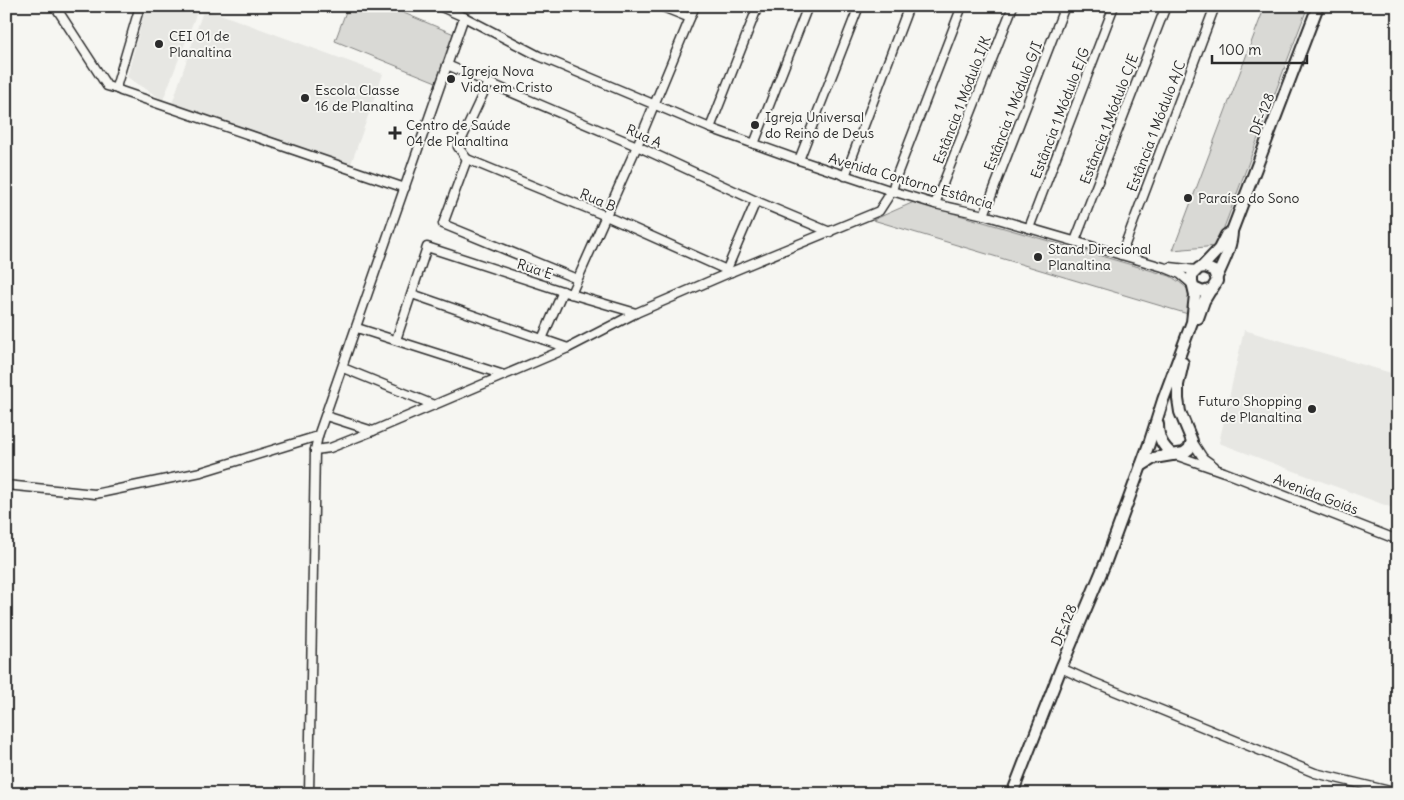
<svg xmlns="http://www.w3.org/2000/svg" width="1404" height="800" font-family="Delius,sans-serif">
<rect width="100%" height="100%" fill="#f6f6f2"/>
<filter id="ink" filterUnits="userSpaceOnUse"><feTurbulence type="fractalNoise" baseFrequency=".02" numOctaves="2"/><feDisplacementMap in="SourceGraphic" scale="10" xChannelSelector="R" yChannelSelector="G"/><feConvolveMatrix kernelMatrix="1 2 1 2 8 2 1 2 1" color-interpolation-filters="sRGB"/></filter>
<g filter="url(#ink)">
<g fill="#e7e7e3">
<polygon points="146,6 185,6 197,12 163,100 127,77"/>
<polygon points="204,8 383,74 351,164 172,104"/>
<polygon points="1244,330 1398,375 1398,510 1219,443"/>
</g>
<g fill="#d9d9d5" stroke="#828280">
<polygon points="348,6 387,6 454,34 436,82 335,41"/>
<polygon points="1265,6 1308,6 1217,246 1173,250"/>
<path d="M914,202L1170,276C1190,289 1193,290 1188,314L873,220Z"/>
</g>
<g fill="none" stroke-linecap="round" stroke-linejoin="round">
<g stroke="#2b2b2b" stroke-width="11">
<g id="minor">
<polyline points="55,6 107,86 117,89"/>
<polyline points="140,6 117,84 117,89 121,91 405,188"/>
<polyline points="439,6 464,17 539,56 710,128 799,160 892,191 935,204 984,215 1163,267 1180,274 1193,285"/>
<polyline points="660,6 690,18"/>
<polyline points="447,65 637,146 756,201 830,232"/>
<polyline points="488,83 458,147 467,159 606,216 731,272"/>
<polyline points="710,128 758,6"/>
<polyline points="754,144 808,6"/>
<polyline points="467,159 443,224 577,279"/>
<polyline points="799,160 859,6"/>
<polyline points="845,176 909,6"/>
<polyline points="935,204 1013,6"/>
<polyline points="984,215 1065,6"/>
<polyline points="1029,228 1114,6"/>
<polyline points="1075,241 1166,6"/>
<polyline points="1121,255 1215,6"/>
<polyline points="1170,267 1196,270"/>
<polyline points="727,269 756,201"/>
<polyline points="412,294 568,348"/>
<polyline points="571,294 637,146 695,6"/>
<polyline points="357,328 504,375"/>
<polyline points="542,339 563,291"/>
<polyline points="396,340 427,247 571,294 636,313"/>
<polyline points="343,368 434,405"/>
<polyline points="326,416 373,431"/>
<polyline points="1192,441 1203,458 1214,466"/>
<polyline points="315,450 330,448 373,431 568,348 636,313 731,272 879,211 892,191 896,177 962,6"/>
<polyline points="1175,455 1224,472 1398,540"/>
<polyline points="6,485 95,494 201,472 318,436"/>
<polyline points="1061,668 1083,678 1315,773 1398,793"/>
<polyline points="309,794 315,450 318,436 464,17"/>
</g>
</g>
<g stroke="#2b2b2b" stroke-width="14">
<g id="major">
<polyline points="1202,267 1219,249 1226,235 1232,231"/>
<path d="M1217,277C1223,263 1232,247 1232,231L1318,6"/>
<polyline points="1198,318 1204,301 1210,291"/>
<path d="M1158,424C1158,438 1162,446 1173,455"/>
<polyline points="1141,466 1154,458 1184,453 1189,449 1192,441 1180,412 1178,399 1178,385 1183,363"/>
<polyline points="1012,794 1061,668 1106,561 1149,444 1163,400 1192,322 1195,295 1192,282 1192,275 1199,268 1205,267 1214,271 1217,281 1212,289 1203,292 1194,288"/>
</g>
</g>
<use href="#minor" stroke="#f6f6f2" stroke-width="8"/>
<use href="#major" stroke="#f6f6f2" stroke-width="10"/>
</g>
</g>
<g fill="#2b2b2b" stroke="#f6f6f2" stroke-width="2">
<circle cx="159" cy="44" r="5"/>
<circle cx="451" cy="79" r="5"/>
<circle cx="305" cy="98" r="5"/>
<circle cx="755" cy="125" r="5"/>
<path d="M392.5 125.5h5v5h5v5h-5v5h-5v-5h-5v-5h5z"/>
<circle cx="1188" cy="198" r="5"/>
<circle cx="1038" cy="257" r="5"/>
<circle cx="1312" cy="409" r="5"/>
</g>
<g text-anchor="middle" stroke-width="4" stroke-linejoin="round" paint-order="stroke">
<g font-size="14" fill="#2b2b2b" stroke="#f6f6f2" text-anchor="start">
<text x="169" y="41">CEI 01 de<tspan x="169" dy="16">Planaltina</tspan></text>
<text x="461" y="76">Igreja Nova<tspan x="461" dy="16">Vida em Cristo</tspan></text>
<text x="315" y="95">Escola Classe<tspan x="315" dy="16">16 de Planaltina</tspan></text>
<text x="765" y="122">Igreja Universal<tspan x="765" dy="16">do Reino de Deus</tspan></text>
<text x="406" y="130">Centro de Saúde<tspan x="406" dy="16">04 de Planaltina</tspan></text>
<text x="1198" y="203">Paraíso do Sono</text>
<text x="1048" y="254">Stand Direcional<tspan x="1048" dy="16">Planaltina</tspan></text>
<text x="1302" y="406" text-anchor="end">Futuro Shopping<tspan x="1302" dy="16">de Planaltina</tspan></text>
</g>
<g font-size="14" fill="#2b2b2b" stroke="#f6f6f2">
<text transform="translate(962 100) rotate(-69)" y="5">Estância 1 Módulo I/K</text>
<text transform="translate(1013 106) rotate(-69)" y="5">Estância 1 Módulo G/I</text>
<text transform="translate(1060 113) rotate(-69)" y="5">Estância 1 Módulo E/G</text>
<text transform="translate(1262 114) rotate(-69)" y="5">DF-128</text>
<text transform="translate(1109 119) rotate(-69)" y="5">Estância 1 Módulo C/E</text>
<text transform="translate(1156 126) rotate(-69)" y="5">Estância 1 Módulo A/C</text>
<text transform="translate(644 136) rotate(24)" y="5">Rua A</text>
<text transform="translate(911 181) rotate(16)" y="5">Avenida Contorno Estância</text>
<text transform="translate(598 200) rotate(23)" y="5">Rua B</text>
<text transform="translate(535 269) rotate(18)" y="5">Rua E</text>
<text transform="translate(1316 494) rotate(21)" y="5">Avenida Goiás</text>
<text transform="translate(1064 625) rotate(-67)" y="5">DF-128</text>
</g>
</g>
<rect width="1404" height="800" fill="none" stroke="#f6f6f2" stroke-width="25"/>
<rect x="12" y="12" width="1379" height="775" fill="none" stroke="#2b2b2b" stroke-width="2" filter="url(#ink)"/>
<path d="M1212 55v8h95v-8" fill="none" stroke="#2b2b2b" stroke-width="2.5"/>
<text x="1219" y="55" font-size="15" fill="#2b2b2b" stroke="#f6f6f2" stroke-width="4" paint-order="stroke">100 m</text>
</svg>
